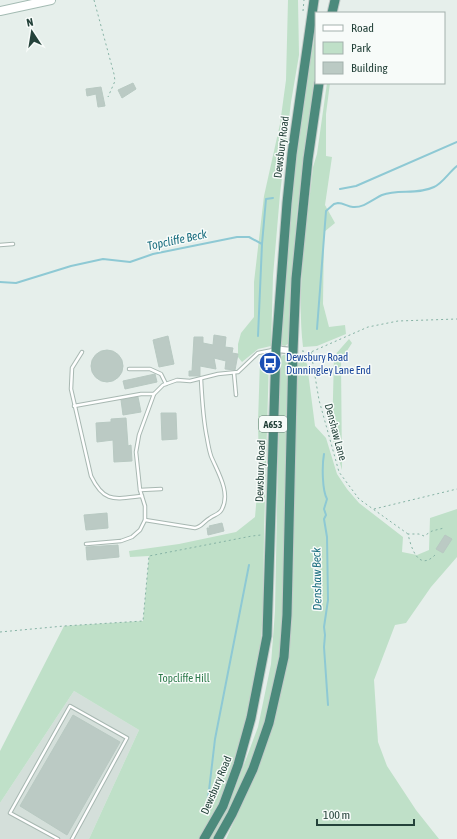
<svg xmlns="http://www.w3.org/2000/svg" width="457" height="839" font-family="'Asap Condensed',sans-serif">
<rect width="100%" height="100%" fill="#e6efeb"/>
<polygon fill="#d4dfda" points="74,691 139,730 89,839 0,839 0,803"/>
<g fill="#bfe0c8">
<polygon points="288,0 298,0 299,55 291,102 280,194 273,276 271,346 258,349 242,362 238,357 238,344 241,333 254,317 254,282 264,196 280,124 286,80"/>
<path d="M316,29V77L297,213L289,343L285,346L282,345L281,337C284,277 287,217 295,158C301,115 308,72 316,29Z"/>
<path d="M327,83H330L326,114V156L332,157L325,205L335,223L324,232L323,304L329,327L345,325L346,334L317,346L303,347C296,287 307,226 313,167L317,154Z"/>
<polygon points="349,339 352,343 341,360 342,470 332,437 334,356"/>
<polygon points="283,355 286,355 288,361 283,619 278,668 263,730 251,764 240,789 214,839 209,839 236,786 258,727 271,664 275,611 280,358"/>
<polygon points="299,356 302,356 307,364 315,426 326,438 337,474 347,489 359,503 403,537 402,552 417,555 429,550 430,518 457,509 457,557 431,587 406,623 395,625 374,680 378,742 387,766 416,810 439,839 226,839 251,784 267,743 279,701 287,659 291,622 293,583 296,364"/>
<polygon points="264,358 267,358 269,359 264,533 263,612 260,651 247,720 233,763 238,765 204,839 89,839 139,730 74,691 0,803 0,751 64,626 143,621 149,556 130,557 129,551 179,544 236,532 255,517 259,471 258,422 260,360"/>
</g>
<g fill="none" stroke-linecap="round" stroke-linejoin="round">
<g stroke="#8ec9d4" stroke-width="2">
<polyline points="340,189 356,186 457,142"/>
<polyline points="0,282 16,283 71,266 103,259 130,262 153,254 237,237 249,237 262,244 266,199 273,198"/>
<path d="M317,329L326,211L334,204L338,203C344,203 348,207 353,207C364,208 373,199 382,195C398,189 418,195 434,187C443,183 449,172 457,166"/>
<polyline points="258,336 262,244"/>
<path d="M324,454C322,465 322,490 327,499L324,509L326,515L324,519L327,537L328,600L324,627L325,635L324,647L328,705"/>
<polyline points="208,799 215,739 249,565"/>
</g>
</g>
<g fill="#bbcac4" stroke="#b8c9c2">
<polygon points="133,83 136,89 122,98 118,90"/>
<polygon points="101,87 105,106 98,107 96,94 87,96 86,89"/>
<polygon points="214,335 226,337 225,347 233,348 232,353 238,354 235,370 225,369 226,361 214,358 216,369 200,366 200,376 189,376 189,371 192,371 194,337 203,337 203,343 213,345"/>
<polygon points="168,336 174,364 159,367 153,340"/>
<circle cx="107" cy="366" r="16"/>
<polygon points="155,374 157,382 125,389 123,381"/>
<polygon points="138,397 141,412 123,415 121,400"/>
<polygon points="161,413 176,413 177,439 162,440"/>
<polygon points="126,418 128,446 131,445 132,461 114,462 113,440 97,442 96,423 111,422 111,419"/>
<polygon points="107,513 108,528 86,530 84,515"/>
<polygon points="222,523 224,531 208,535 207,528 210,528 209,526"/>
<polygon points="445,535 452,539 443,553 436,549"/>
<polygon points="118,545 119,557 87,560 86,547"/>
<polygon points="73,715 120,742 67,835 20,806"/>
</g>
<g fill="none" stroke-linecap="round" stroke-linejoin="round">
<g stroke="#a8b8b2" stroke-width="4.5">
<g id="service">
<polyline points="0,245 13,244"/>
<path d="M82,352L72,368L71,389L91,476C104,503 114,499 142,496"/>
<polyline points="129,369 150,369 161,374 166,384"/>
<polyline points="234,373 236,395"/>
<polyline points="74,406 141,394 154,394"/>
<polyline points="140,490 161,489"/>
<path d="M145,520L195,528C202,527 204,521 210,518C214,515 220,514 222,509C231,492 217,471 211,456C209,450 208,444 207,438C203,419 202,399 201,379"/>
<polyline points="86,544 121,541 132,537 140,530 145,520 145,506 140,490 136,452 139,435 154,394 163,385 177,380 190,381 218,374 238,372 258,353 273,350"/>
<polyline points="58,839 10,813 70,706 127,738 72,839"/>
</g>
</g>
<g stroke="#a8b8b2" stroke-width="8">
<polyline id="minor" points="276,349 293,351"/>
</g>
<g stroke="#a4bbb3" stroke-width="10">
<polyline id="secondary" points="0,11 51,0"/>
</g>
<g stroke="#c2cac8" stroke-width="11">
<g id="trunk">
<polyline points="332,13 335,0"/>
<polyline points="204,839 223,806 238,765 251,718 267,636 276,349 287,203 292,154 314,0"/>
<polyline points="218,839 232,814 253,769 269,723 284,657 287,615 293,351 296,279 308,159 319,83"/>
</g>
</g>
<g stroke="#86b3a5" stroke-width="1" stroke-dasharray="2 3" stroke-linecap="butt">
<polyline points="94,0 114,74 115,81 108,97"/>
<polyline points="303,11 304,0"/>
<polyline points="302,351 311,352 368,327 398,321 457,319"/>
<polyline points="311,352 319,400 339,472 359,499 408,534"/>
<polyline points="374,509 457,489"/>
<path d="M435,555C418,572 411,547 408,534H419L424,536L432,531L444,528"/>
<polyline points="0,632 64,626 143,621 149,556 252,536 261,535"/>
</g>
<use href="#service" stroke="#fff" stroke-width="2.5"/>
<use href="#minor" stroke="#fff" stroke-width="5.5"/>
<use href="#secondary" stroke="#fff" stroke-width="8"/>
<use href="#trunk" stroke="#4c8a7c" stroke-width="9"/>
</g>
<defs>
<g id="bus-disc" transform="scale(1.15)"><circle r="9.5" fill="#1a4fb4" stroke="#f7fbf9"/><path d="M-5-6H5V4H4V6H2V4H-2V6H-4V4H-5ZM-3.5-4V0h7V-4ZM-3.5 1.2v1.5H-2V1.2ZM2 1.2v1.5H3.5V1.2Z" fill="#fff"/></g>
</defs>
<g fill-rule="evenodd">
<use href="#bus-disc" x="270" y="363"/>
</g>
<g text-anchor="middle" stroke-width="3" stroke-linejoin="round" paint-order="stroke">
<rect fill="#f7fbf9" stroke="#637a73" stroke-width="1" x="259" y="416" width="28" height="16" rx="3"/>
<g font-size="10" font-weight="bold" fill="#24423a">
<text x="273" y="428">A653</text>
</g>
<g font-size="11" fill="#24423a" stroke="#f7fbf9">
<text transform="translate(281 147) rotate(-83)" y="4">Dewsbury Road</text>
<text transform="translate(336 432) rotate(75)" y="4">Denshaw Lane</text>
<text transform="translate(260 471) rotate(-88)" y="4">Dewsbury Road</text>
<text transform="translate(216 785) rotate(-67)" y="4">Dewsbury Road</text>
</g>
<g font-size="11" fill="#164399" stroke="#f7fbf9" text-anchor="start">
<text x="286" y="361">Dewsbury Road<tspan x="286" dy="13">Dunningley Lane End</tspan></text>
</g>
<g font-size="11" fill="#2d7a4b" stroke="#f7fbf9">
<text x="184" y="682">Topcliffe Hill</text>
</g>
<g font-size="12" font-style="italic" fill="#1c6f80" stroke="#f7fbf9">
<text transform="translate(177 240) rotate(-12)" y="4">Topcliffe Beck</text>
<text transform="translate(317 579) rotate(-91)" y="4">Denshaw Beck</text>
</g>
</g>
<rect x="315" y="12" width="130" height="72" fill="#f7fbf9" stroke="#a3b1ad"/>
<rect x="323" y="25" width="20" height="6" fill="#ffffff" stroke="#a3b1ad"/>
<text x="351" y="32" font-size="12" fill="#24423a">Road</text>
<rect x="323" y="42" width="20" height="12" fill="#bfe0c8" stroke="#a3b1ad"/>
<text x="351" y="52" font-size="12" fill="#24423a">Park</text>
<rect x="323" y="62" width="20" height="12" fill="#bbcac4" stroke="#a3b1ad"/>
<text x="351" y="72" font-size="12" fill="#24423a">Building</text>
<g transform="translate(32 32) rotate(348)" stroke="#f7fbf9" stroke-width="3" paint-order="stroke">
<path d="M0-3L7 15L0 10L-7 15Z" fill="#24423a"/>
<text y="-6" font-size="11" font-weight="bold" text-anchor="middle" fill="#24423a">N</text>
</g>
<path d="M317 819v6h97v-6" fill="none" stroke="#24423a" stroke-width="2"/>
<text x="323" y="819" font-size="12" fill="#24423a" stroke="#f7fbf9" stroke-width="3" paint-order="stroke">100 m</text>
</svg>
